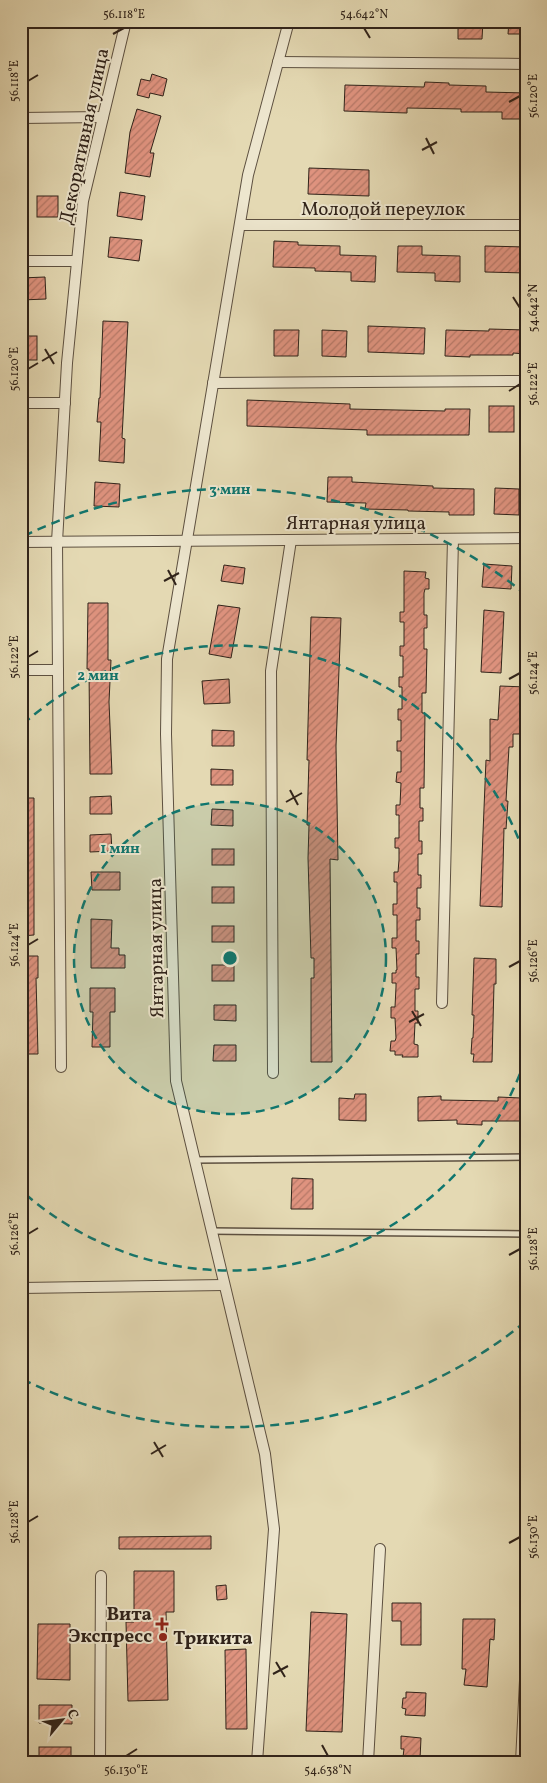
<svg xmlns="http://www.w3.org/2000/svg" width="547" height="1783" font-family="Vollkorn,serif">
<defs>
<pattern id="building-hatch" width="6" height="6" patternUnits="userSpaceOnUse" patternTransform="scale(1.25)"><rect width="6" height="6" fill="#df937f"/><path d="M-1 1l2-2M0 6l6-6M5 7l2-2" fill="none" stroke="#b57867"/></pattern>
</defs>
<rect width="100%" height="100%" fill="#e4d9b3"/>
<filter id="stains"><feTurbulence type="fractalNoise" baseFrequency=".004" numOctaves="4"/><feColorMatrix values="0 0 0 0 .2 0 0 0 0 .09 0 0 0 0 .02 0 0 0 .5 -.17"/></filter>
<radialGradient id="worn" r=".72"><stop offset=".6" stop-color="#630" stop-opacity="0"/><stop offset="1" stop-color="#630" stop-opacity=".3"/></radialGradient>
<g fill="url(#building-hatch)" stroke="#30231a">
<polygon points="458,21 483,21 482,39 458,39"/>
<polygon points="509,21 526,21 526,34 508,34"/>
<polygon points="152,74 167,79 163,96 150,93 149,98 137,95 141,79 150,81"/>
<polygon points="425,82 449,83 449,85 486,86 486,92 526,93 526,119 502,119 502,112 461,112 461,109 407,108 407,113 344,111 345,85 424,87"/>
<polygon points="137,109 161,116 150,153 154,153 150,177 125,173 130,132"/>
<polygon points="309,168 369,170 369,196 308,194"/>
<polygon points="120,192 145,196 142,220 117,216"/>
<rect x="37" y="196" width="21" height="21"/>
<polygon points="110,237 142,240 139,261 108,257"/>
<polygon points="274,241 298,242 298,245 340,246 340,255 376,256 375,282 351,281 351,272 315,271 315,268 273,267"/>
<polygon points="398,246 422,246 422,255 460,256 460,282 435,281 435,273 397,272"/>
<polygon points="485,246 526,247 526,273 485,272"/>
<polygon points="45,277 46,299 21,300 21,278"/>
<polygon points="103,321 128,322 122,438 125,439 124,463 99,461 101,422 97,422 99,398 100,398"/>
<polygon points="368,326 425,328 424,354 368,352"/>
<polygon points="489,329 526,330 526,354 513,353 513,355 470,355 470,357 445,356 446,330 489,331"/>
<polygon points="274,330 299,330 298,356 274,356"/>
<polygon points="322,330 347,331 346,357 322,356"/>
<rect x="21" y="336" width="16" height="24"/>
<polygon points="247,400 350,404 350,409 445,411 445,409 470,409 469,435 367,435 367,430 247,426"/>
<rect x="489" y="406" width="25" height="26"/>
<polygon points="328,477 352,477 352,482 433,486 433,488 474,489 474,515 449,515 449,512 408,511 408,510 365,509 366,503 327,502"/>
<polygon points="95,482 120,484 119,507 94,506"/>
<polygon points="495,488 519,489 519,515 494,514"/>
<polygon points="484,564 512,566 511,589 482,587"/>
<polygon points="224,565 245,568 243,584 221,581"/>
<polygon points="404,571 426,572 425,578 429,579 429,589 425,589 424,593 424,615 427,615 427,628 424,628 424,649 427,649 426,693 422,693 422,713 425,713 424,788 420,788 420,808 423,808 423,821 419,821 419,841 422,841 422,854 418,854 418,875 421,875 421,888 417,888 417,908 420,908 420,920 416,920 416,941 419,941 419,954 416,954 416,977 419,977 419,989 415,989 415,1011 418,1011 418,1023 415,1023 414,1044 418,1045 418,1057 402,1057 403,1055 395,1055 395,1051 390,1051 391,1041 395,1041 396,1038 395,1018 391,1018 391,1007 395,1007 396,987 396,983 392,983 392,973 396,973 396,970 397,970 396,948 392,948 392,938 397,938 397,915 393,915 393,904 397,904 397,882 394,882 394,872 398,872 399,860 399,848 395,848 395,838 399,838 399,815 396,815 396,805 400,805 401,783 396,782 397,772 401,772 401,751 397,751 397,741 401,741 401,720 398,720 398,709 402,709 402,687 399,687 399,677 403,677 403,656 400,656 400,646 404,646 404,622 400,622 400,612 404,612"/>
<polygon points="88,603 108,603 108,660 111,660 109,702 112,774 90,774 89,669 87,669"/>
<polygon points="218,605 240,608 231,658 209,654"/>
<polygon points="484,610 504,612 501,673 481,672"/>
<polygon points="311,617 341,618 336,746 338,860 330,859 332,1062 311,1062 311,978 314,978 314,958 311,958 308,858 309,825 307,825 309,760 307,760"/>
<polygon points="229,679 230,703 204,704 202,681"/>
<polygon points="500,686 526,687 526,710 520,710 520,734 513,734 513,747 509,747 506,801 508,801 506,829 504,828 502,907 480,906 486,760 490,761 490,719 498,720"/>
<polygon points="212,730 234,731 234,746 212,746"/>
<polygon points="211,769 233,770 233,785 211,785"/>
<polygon points="111,796 112,814 90,814 90,797"/>
<polygon points="21,798 34,798 34,935 21,936"/>
<polygon points="212,809 233,810 233,826 211,825"/>
<polygon points="111,834 112,851 90,852 90,835"/>
<rect x="212" y="849" width="22" height="16"/>
<polygon points="91,872 120,872 120,890 92,890"/>
<rect x="212" y="887" width="22" height="16"/>
<polygon points="91,919 112,920 111,948 119,948 119,955 125,955 125,968 91,968"/>
<rect x="212" y="926" width="22" height="16"/>
<polygon points="21,956 38,956 38,978 36,978 38,1054 21,1054"/>
<polygon points="474,958 496,959 496,984 494,984 492,1062 473,1062 474,1054 471,1054 472,1038 473,1038 474,1015 472,1015"/>
<rect x="212" y="965" width="22" height="16"/>
<polygon points="90,988 115,988 115,1012 110,1012 110,1047 92,1047 93,1012 90,1012"/>
<polygon points="214,1005 236,1005 236,1021 214,1020"/>
<polygon points="214,1045 236,1045 236,1061 213,1061"/>
<polygon points="355,1094 366,1094 366,1121 339,1120 339,1098 354,1099"/>
<polygon points="441,1096 441,1100 498,1101 498,1097 521,1098 521,1121 482,1121 482,1125 457,1124 457,1120 418,1121 418,1097"/>
<polygon points="292,1178 313,1179 313,1209 291,1209"/>
<polygon points="211,1536 211,1549 119,1549 119,1537"/>
<polygon points="134,1571 174,1571 174,1612 166,1612 168,1700 128,1701 126,1622 134,1622"/>
<polygon points="226,1585 227,1599 217,1600 216,1586"/>
<polygon points="392,1603 421,1603 421,1645 401,1645 401,1621 392,1621"/>
<polygon points="311,1612 347,1614 342,1732 306,1731"/>
<polygon points="463,1619 495,1619 494,1640 490,1639 487,1687 464,1685 466,1669 462,1669"/>
<polygon points="38,1624 70,1624 70,1680 37,1679"/>
<polygon points="246,1649 247,1729 226,1729 225,1650"/>
<polygon points="406,1692 426,1693 425,1716 405,1715 406,1709 402,1708 403,1698 406,1698"/>
<polygon points="39,1705 72,1705 72,1724 39,1723"/>
<polygon points="401,1736 421,1738 420,1759 403,1757 404,1749 401,1749"/>
<rect x="39" y="1747" width="32" height="15"/>
</g>
<g fill="none" stroke-linecap="round" stroke-linejoin="round">
<g stroke="#5d5040" stroke-width="8">
<g id="service">
<polyline points="195,1160 526,1157"/>
<polyline points="211,1231 526,1234"/>
</g>
</g>
<g stroke="#5d5040" stroke-width="12">
<g id="minor">
<polyline points="278,62 526,64"/>
<polyline points="21,118 103,117"/>
<polyline points="240,225 526,225"/>
<polyline points="21,261 77,261"/>
<polyline points="213,383 526,381"/>
<polyline points="21,403 65,403"/>
<polyline points="21,542 526,538"/>
<polyline points="21,670 58,670"/>
<polyline points="442,1003 453,539"/>
<polyline points="61,1067 57,542 67,363 83,201 126,21"/>
<polyline points="273,1073 271,671 291,540"/>
<polyline points="21,1288 224,1285"/>
<polyline points="100,1762 101,1576"/>
<polyline points="257,1762 274,1529 265,1454 176,1081 166,734 167,659 248,175 289,21"/>
<polyline points="368,1762 380,1549"/>
<polyline points="521,1762 526,1660"/>
</g>
</g>
<use href="#service" stroke="#ede6ce" stroke-width="5"/>
<use href="#minor" stroke="#ede6ce" stroke-width="10"/>
</g>
<path fill="none" stroke="#30231a" stroke-width="2" d="M364,28L370,38M113,34L124,28M28,81L38,75M509,102L520,96M426,138L434,154M422,150L437,142M513,297L520,308M45,349L54,364M42,361L57,352M28,369L38,363M509,391L520,384M168,570L176,585M164,581L179,573M28,657L38,651M509,679L520,673M290,790L298,805M286,802L302,793M28,945L38,939M509,967L520,961M412,1011L421,1026M409,1022L424,1014M28,1234L38,1228M509,1255L520,1249M154,1442L163,1457M151,1454L166,1445M28,1522L38,1516M509,1543L520,1537M276,1662L285,1677M273,1674L288,1666M322,1745L328,1756M126,1756L137,1749"/>
<circle cx="230" cy="958" r="156" fill="#0f766e" fill-opacity=".12"/>
<g fill="none" stroke="#0f766e" stroke-width="2.5" stroke-dasharray="9 6">
<circle cx="230" cy="958" r="156"/>
<path d="M525 1060A312 312 0 0 1 23 1192M23 724A312 312 0 0 1 525 856"/>
<path d="M525 1322A469 469 0 0 1 24 1380M24 536A469 469 0 0 1 525 594"/>
</g>
<g fill="#8f2418" stroke="#ede6ce" stroke-width="2">
<path d="M159.5 1616.5h5v5h5v5h-5v5h-5v-5h-5v-5h5z"/>
<circle cx="163" cy="1637" r="5"/>
</g>
<g text-anchor="middle" stroke-width="4" stroke-linejoin="round" paint-order="stroke">
<g font-size="19" fill="#30231a" stroke="#ede6ce">
<text transform="translate(83 136) rotate(-78)" y="7">Декоративная улица</text>
<text x="383" y="215">Молодой переулок</text>
<text x="356" y="529">Янтарная улица</text>
<text transform="translate(155 948) rotate(-91)" y="7">Янтарная улица</text>
</g>
<g font-size="19" font-weight="bold" fill="#30231a" stroke="#ede6ce" text-anchor="end">
<text x="152" y="1620">Вита<tspan x="152" dy="22">Экспресс</tspan></text>
<text x="173" y="1644" text-anchor="start">Трикита</text>
</g>
</g>
<circle cx="230" cy="958" r="8" fill="#0f766e" stroke="#ede6ce" stroke-width="2.5"/>
<g font-size="15" text-anchor="middle" font-weight="bold" fill="#0f766e" stroke="#ede6ce" stroke-width="4" stroke-linejoin="round" paint-order="stroke">
<text x="230" y="494">3 мин</text>
<text x="98" y="680">2 мин</text>
<text x="120" y="853">1 мин</text>
</g>
<rect width="547" height="1783" fill="none" stroke="#e4d9b3" stroke-width="55"/>
<g transform="translate(62 1720) rotate(61)" stroke="#ede6ce" stroke-width="4" paint-order="stroke">
<path d="M0-4L9 19L0 12L-9 19Z" fill="#30231a"/>
<text y="-8" font-size="14" font-weight="bold" text-anchor="middle" fill="#30231a">С</text>
</g>
<rect x="28" y="28" width="492" height="1728" fill="none" stroke="#30231a" stroke-width="2"/>
<g font-size="12" text-anchor="middle" fill="#30231a">
<text x="124" y="18">56.118°E</text>
<text x="364" y="18">54.642°N</text>
<text transform="translate(14 81) rotate(-90)" y="4">56.118°E</text>
<text transform="translate(533 96) rotate(-90)" y="4">56.120°E</text>
<text transform="translate(533 308) rotate(-90)" y="4">54.642°N</text>
<text transform="translate(14 369) rotate(-90)" y="4">56.120°E</text>
<text transform="translate(533 384) rotate(-90)" y="4">56.122°E</text>
<text transform="translate(14 657) rotate(-90)" y="4">56.122°E</text>
<text transform="translate(533 673) rotate(-90)" y="4">56.124°E</text>
<text transform="translate(14 945) rotate(-90)" y="4">56.124°E</text>
<text transform="translate(533 961) rotate(-90)" y="4">56.126°E</text>
<text transform="translate(14 1234) rotate(-90)" y="4">56.126°E</text>
<text transform="translate(533 1249) rotate(-90)" y="4">56.128°E</text>
<text transform="translate(14 1522) rotate(-90)" y="4">56.128°E</text>
<text transform="translate(533 1537) rotate(-90)" y="4">56.130°E</text>
<text x="126" y="1774">56.130°E</text>
<text x="328" y="1774">54.638°N</text>
</g>
<rect width="100%" height="100%" filter="url(#stains)"/>
<rect width="100%" height="100%" fill="url(#worn)"/>
</svg>
